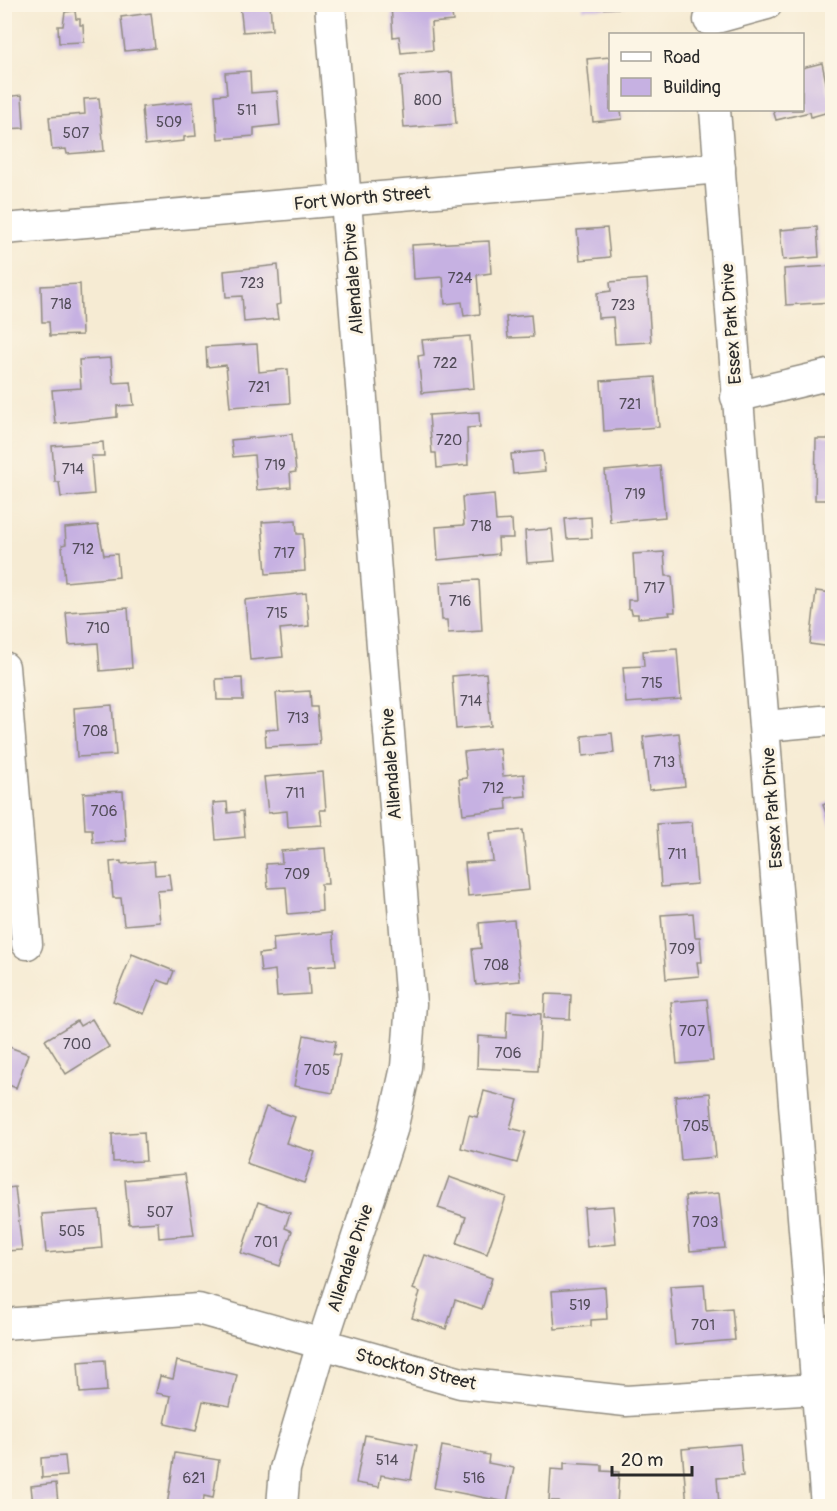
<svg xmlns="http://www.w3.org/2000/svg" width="837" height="1511" font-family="Pangolin,sans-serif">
<rect width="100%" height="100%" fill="#fcf5e5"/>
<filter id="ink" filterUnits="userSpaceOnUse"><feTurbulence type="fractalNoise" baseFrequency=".0167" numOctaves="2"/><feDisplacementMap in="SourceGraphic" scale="12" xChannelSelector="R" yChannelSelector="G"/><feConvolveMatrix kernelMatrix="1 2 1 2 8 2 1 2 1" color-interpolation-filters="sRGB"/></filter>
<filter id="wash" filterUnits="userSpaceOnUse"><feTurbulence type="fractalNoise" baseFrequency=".008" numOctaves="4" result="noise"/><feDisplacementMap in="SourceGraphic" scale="24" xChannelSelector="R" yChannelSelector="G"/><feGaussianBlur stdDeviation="1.35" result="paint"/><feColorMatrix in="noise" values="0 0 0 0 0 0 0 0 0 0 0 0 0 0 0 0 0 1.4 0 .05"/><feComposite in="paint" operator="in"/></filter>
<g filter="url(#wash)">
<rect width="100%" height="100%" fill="#f6ebd3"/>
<g id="blocks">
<g fill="#c6b1e2">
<polygon points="270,4 272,30 243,32 240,5"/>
<polygon points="391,4 446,4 446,7 451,7 453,21 431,23 433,50 401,53 399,36 393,37"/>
<polygon points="582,5 626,5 626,8 582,9"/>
<polygon points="75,11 76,19 80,19 80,25 83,25 84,42 59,43 58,26 63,26 65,12"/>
<polygon points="151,13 155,48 125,51 121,17"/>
<polygon points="610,57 610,110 621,110 622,119 593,122 587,59"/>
<polygon points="822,63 832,111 811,117 810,112 776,120 773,110 802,110 802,68"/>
<polygon points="250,71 251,93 277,91 280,125 254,128 254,136 218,139 215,95 227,94 225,73"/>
<polygon points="452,72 456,124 404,128 400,76"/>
<polygon points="22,95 24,128 4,129 4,97"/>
<polygon points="99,98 104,151 67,154 66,149 52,150 49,117 85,114 84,99"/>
<polygon points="193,102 196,136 184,137 184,141 145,145 142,107"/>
<polygon points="817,227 819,257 783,260 780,230"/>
<polygon points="607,228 610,257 580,260 577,230"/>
<polygon points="489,241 491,273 477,275 480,314 464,316 462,302 445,304 443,277 414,279 412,245"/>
<polygon points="278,265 281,304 276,305 278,319 244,322 242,296 226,297 224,271"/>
<polygon points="832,266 832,302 786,305 784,269"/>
<polygon points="647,279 651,342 615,344 613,317 598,318 597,293 611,291 610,282"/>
<polygon points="80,284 82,335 50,336 49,322 42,322 41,286"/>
<polygon points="531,315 533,337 508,338 506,317"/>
<polygon points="470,336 474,388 422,393 418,356 424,355 422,340"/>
<polygon points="257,344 259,372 288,369 290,403 230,407 226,365 207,367 206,347"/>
<polygon points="111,358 113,383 131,382 134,405 117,406 117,417 55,424 52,390 81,388 79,360"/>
<polygon points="655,377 659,427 604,431 601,381"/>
<polygon points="479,412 480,427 467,428 468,465 437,468 436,453 432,453 429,415"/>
<polygon points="292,434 296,472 290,473 291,487 257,490 254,455 233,457 231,440"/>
<polygon points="816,439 832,439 832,500 815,500"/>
<polygon points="103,442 104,456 91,456 94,494 61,497 59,482 55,482 52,446"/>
<polygon points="543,451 545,471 513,474 511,454"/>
<polygon points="660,466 665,517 610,522 605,471"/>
<polygon points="494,494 496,521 512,520 513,538 498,538 499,554 438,560 436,527 464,525 462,497"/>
<polygon points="591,517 592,538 567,539 565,519"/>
<polygon points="296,520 297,534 303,534 305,571 266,574 262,522"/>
<polygon points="98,525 104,555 117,554 119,577 65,582 62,545 66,544 65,528"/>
<polygon points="552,529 555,561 527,563 525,531"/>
<polygon points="664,552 666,576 672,576 675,612 669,612 670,615 638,618 638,614 632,614 631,609 628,609 628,600 636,600 633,554"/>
<polygon points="479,580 482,631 448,633 447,620 442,620 440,582"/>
<polygon points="816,591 832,593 832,647 810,644"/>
<polygon points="306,593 309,626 280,629 283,657 250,660 245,600"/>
<polygon points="128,608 132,668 100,671 98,643 69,645 66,612"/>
<polygon points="677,649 681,699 626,703 623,667 644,666 643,651"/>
<polygon points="486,673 491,726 456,729 452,676"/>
<polygon points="242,678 243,700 217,700 216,679"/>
<polygon points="310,691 311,707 317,707 320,744 266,747 265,730 279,729 276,693"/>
<polygon points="112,705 116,755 77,757 74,708"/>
<polygon points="612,733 614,753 583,756 582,736"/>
<polygon points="679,733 685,786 649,790 643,737"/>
<polygon points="500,748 503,776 524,774 526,796 506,798 507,809 463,814 459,779 467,778 464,752"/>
<polygon points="323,772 326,810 320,810 322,825 288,827 287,811 268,813 264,777"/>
<polygon points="123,791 126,841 93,843 92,829 85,829 83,793"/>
<polygon points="832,801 832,829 823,805"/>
<polygon points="227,802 228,813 243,811 245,837 216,840 213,803"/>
<polygon points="692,822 697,884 661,887 657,824"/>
<polygon points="523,830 529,890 468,896 465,863 493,861 490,833"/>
<polygon points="325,848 328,884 321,884 322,911 288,914 286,887 268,888 266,864 282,863 281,851"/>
<polygon points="121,861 121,864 154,861 155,875 169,874 171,890 157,891 160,922 124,925 121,898 113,898 110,862"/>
<polygon points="693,913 695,937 700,937 702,962 697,962 699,976 666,979 661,915"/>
<polygon points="514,920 520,981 476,985 472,949 481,948 479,923"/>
<polygon points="333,932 336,965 308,967 310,994 277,996 275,970 261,972 259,954 274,952 273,938"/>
<polygon points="132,954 174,971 169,984 158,980 144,1014 113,1001"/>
<polygon points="545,994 571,995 570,1019 544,1018"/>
<polygon points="707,999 713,1061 677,1064 671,1002"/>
<polygon points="507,1011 541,1014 538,1071 477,1068 478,1036 506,1038"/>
<polygon points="92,1019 109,1047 66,1074 45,1040 77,1021 80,1026"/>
<polygon points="304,1035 336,1041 333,1054 340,1055 333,1093 294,1086"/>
<polygon points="4,1045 28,1054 16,1088 4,1083"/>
<polygon points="484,1091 518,1100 510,1128 526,1132 517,1163 461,1148 469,1115 477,1117"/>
<polygon points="710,1093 716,1157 681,1160 675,1096"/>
<polygon points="266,1107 295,1117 286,1143 315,1152 304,1183 246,1163"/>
<polygon points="144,1132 146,1161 113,1162 112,1134"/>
<polygon points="185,1174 194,1235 159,1238 158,1222 129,1224 125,1180"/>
<polygon points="4,1175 7,1175 8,1188 15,1187 22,1250 4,1251"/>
<polygon points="449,1177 506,1197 487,1254 457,1243 466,1217 438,1208"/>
<polygon points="719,1193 725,1248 690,1251 685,1196"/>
<polygon points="258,1202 290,1213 285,1228 292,1231 280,1266 241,1253"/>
<polygon points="613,1206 616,1244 587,1247 584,1208"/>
<polygon points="99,1210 102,1248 46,1253 42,1214"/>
<polygon points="425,1255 492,1278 482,1309 455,1300 446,1329 412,1318 420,1292 413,1289"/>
<polygon points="704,1284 706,1310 732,1308 735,1340 675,1345 670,1286"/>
<polygon points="605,1287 607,1319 591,1320 591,1326 555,1329 552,1291"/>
<polygon points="105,1360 107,1391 80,1393 78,1362"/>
<polygon points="177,1361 237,1375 230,1406 203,1401 196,1431 165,1424 171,1396 156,1393 160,1376 173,1379"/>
<polygon points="365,1435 417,1445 411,1480 381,1475 379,1487 356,1483"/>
<polygon points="740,1444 743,1476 717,1478 719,1504 687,1506 682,1449"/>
<polygon points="442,1446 489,1455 488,1463 514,1468 507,1502 434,1488"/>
<polygon points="175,1453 219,1460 213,1498 204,1496 203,1506 167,1506"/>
<polygon points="65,1456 67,1476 42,1478 41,1458"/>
<polygon points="564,1463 602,1465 602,1471 619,1472 617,1505 576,1506 559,1505 559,1501 549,1501 551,1469 564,1470"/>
<polygon points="56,1483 58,1503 33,1505 31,1486"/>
</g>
</g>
</g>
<g filter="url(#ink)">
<use href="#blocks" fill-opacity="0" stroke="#908b7f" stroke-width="1.5"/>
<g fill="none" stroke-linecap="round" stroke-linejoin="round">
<g stroke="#908b7f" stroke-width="33">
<g id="minor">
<polyline points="709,20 767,4"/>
<polyline points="715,110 826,1506"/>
<polyline points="4,229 720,168"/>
<polyline points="736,397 832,374"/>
<polyline points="4,667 27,944"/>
<polyline points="766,726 832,720"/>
<polyline points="4,1324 198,1309 461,1383 626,1401 832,1388"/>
<polyline points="282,1506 285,1469 322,1344 392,1130 406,1067 411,1004 330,4"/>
</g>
</g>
<use href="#minor" stroke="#fff" stroke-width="30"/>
</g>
</g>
<g text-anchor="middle" stroke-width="6" stroke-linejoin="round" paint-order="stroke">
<g font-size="15" fill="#524c59">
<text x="428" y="105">800</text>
<text x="247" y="115">511</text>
<text x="169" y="127">509</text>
<text x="76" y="138">507</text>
<text x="460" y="283">724</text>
<text x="252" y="288">723</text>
<text x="61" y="309">718</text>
<text x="623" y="310">723</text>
<text x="445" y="368">722</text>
<text x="259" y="392">721</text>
<text x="630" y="409">721</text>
<text x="449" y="445">720</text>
<text x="275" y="470">719</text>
<text x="73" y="474">714</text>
<text x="635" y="499">719</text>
<text x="481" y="531">718</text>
<text x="83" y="554">712</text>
<text x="284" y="558">717</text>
<text x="654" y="593">717</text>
<text x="460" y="606">716</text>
<text x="277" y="618">715</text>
<text x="98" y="633">710</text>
<text x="652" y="688">715</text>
<text x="471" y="706">714</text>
<text x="298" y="723">713</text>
<text x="95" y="736">708</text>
<text x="664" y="767">713</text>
<text x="493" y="793">712</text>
<text x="295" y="798">711</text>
<text x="104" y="816">706</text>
<text x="677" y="859">711</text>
<text x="297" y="879">709</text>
<text x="682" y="954">709</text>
<text x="496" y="970">708</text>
<text x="692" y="1036">707</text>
<text x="77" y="1049">700</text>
<text x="508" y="1058">706</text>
<text x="317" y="1075">705</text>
<text x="696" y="1131">705</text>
<text x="160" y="1217">507</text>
<text x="705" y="1227">703</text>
<text x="72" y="1236">505</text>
<text x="266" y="1247">701</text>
<text x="580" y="1310">519</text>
<text x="703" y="1330">701</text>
<text x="387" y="1465">514</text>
<text x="194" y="1483">621</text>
<text x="474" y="1483">516</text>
</g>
<g font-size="18" fill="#2b2b2b" stroke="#fcf5e5">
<text transform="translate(362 198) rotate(-5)" y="6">Fort Worth Street</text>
<text transform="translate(353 279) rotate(-94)" y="6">Allendale Drive</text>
<text transform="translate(731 324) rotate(-94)" y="6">Essex Park Drive</text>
<text transform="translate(391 764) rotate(-94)" y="6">Allendale Drive</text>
<text transform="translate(772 808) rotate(-94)" y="6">Essex Park Drive</text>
<text transform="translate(350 1258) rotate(-72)" y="6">Allendale Drive</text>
<text transform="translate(416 1369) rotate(14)" y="6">Stockton Street</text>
</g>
</g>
<rect width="837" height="1511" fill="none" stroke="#fcf5e5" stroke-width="24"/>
<rect x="609" y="33" width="195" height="78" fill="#fcf5e5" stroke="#a8a49b" stroke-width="1.5"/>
<rect x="621" y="52" width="30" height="9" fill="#ffffff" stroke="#a8a49b" stroke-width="1.5"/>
<text x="663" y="63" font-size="18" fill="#2b2b2b">Road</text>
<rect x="621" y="78" width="30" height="18" fill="#c6b1e2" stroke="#a8a49b" stroke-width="1.5"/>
<text x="663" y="93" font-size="18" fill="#2b2b2b">Building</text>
<path d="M612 1466v9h80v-9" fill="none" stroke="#2b2b2b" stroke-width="3"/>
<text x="621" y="1466" font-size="18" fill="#2b2b2b" stroke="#fcf5e5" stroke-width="4.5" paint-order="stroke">20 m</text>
</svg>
